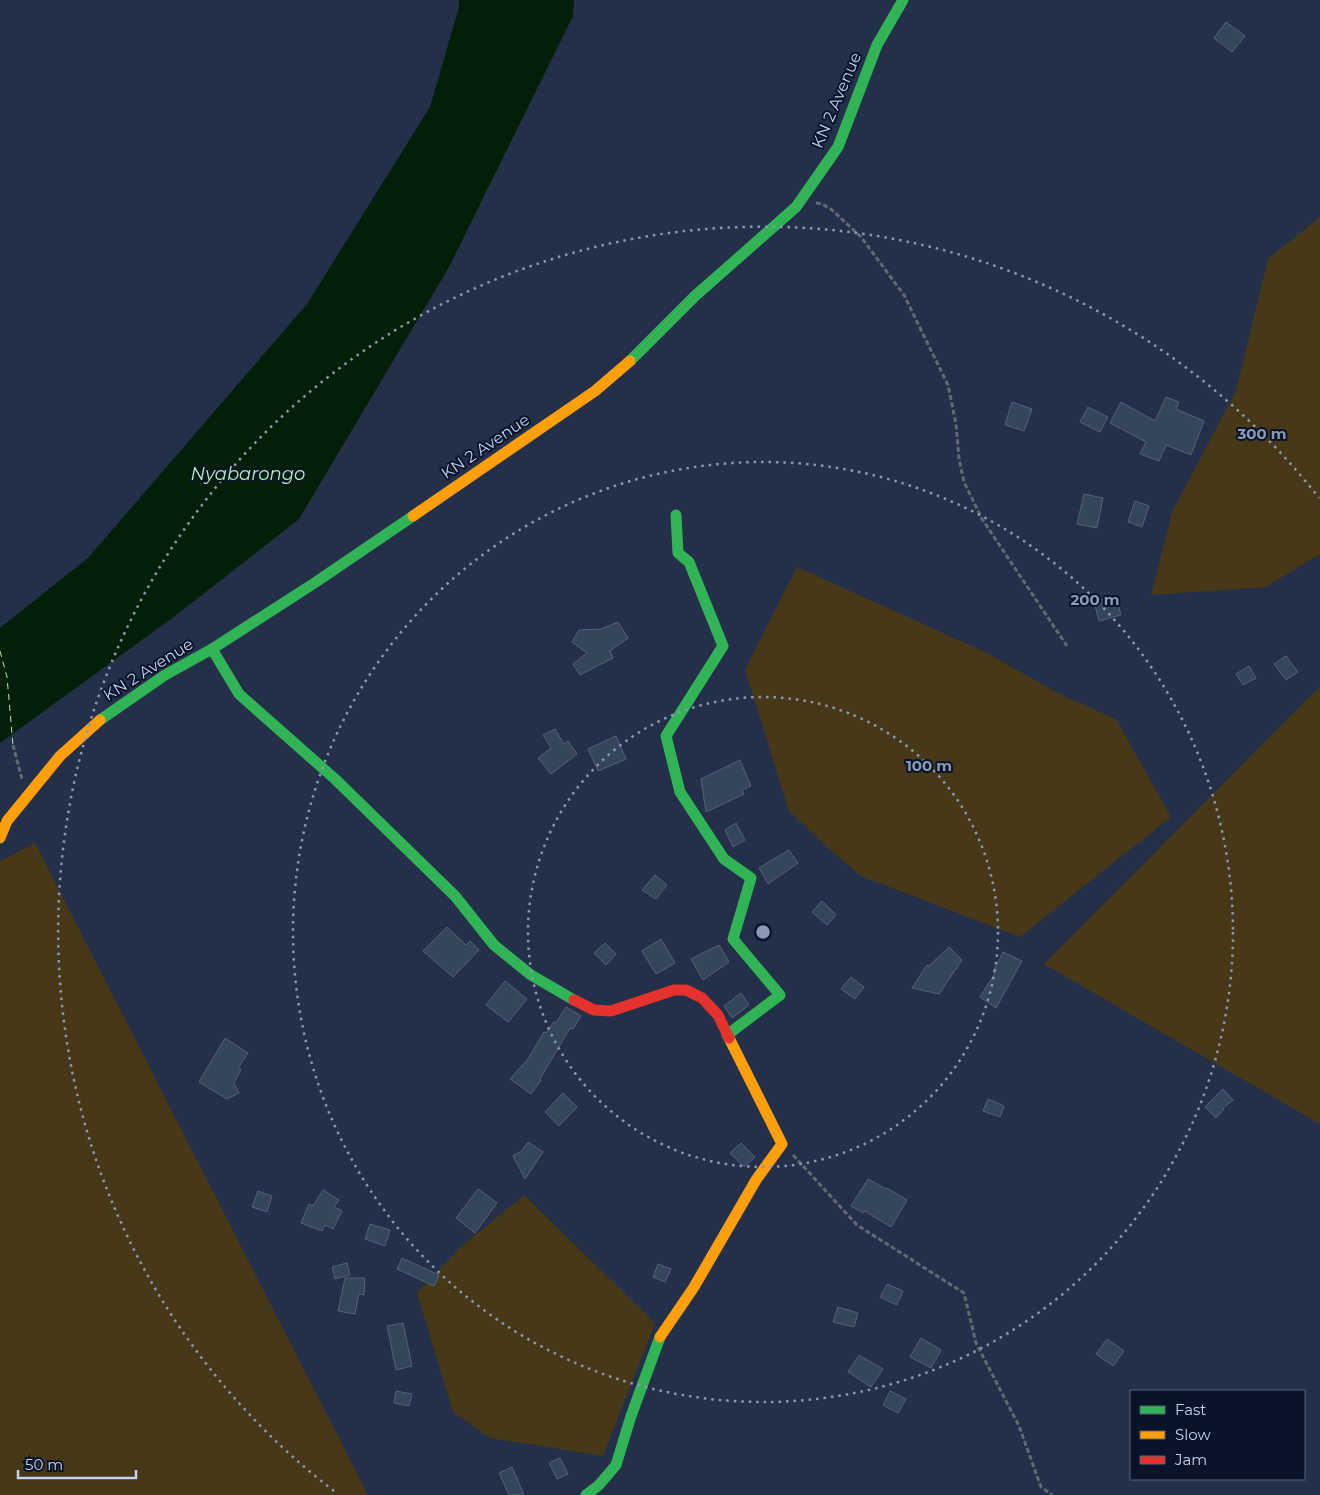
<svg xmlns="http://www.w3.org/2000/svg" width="1320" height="1495" font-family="Montserrat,sans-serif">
<rect width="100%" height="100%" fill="#242f4a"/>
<g fill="#473918">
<polygon points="1320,217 1320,554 1266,587 1151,595 1173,510 1236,391 1268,259"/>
<polygon points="797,567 985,652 1063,696 1116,719 1171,817 1020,937 861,876 828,848 789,811 745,670"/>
<polygon points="1320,686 1320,1124 1044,964"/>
<polygon points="35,843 368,1495 0,1495 0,861"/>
<polygon points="524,1195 655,1323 603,1456 490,1438 453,1412 417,1293 461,1247"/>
</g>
<polygon fill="#031f08" points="459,0 574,0 573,16 449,267 299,519 175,616 0,743 0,628 88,558 307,304 430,107 459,7"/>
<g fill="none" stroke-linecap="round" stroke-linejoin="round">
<polyline stroke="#aef0ae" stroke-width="1" stroke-dasharray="6 5" stroke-linecap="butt" points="0,651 7,677 13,745"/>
</g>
<g fill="#36465a" stroke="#536277">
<polygon points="1226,22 1245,36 1232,52 1214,38"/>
<polygon points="1166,397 1179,402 1176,409 1204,421 1191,455 1166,445 1159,461 1140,454 1146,442 1110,423 1121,402 1155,421"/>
<polygon points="1012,402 1032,409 1024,431 1005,425"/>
<polygon points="1088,407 1108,417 1100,432 1080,422"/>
<polygon points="1084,494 1103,498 1097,528 1077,524"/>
<polygon points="1135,501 1149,506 1142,527 1128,522"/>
<polygon points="1116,596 1121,615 1099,621 1094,602"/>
<polygon points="618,622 628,638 610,651 613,658 580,675 573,664 587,653 572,642 579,630 601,629"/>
<polygon points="1286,656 1298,672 1286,680 1274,664"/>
<polygon points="1249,666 1256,678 1243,685 1236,674"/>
<polygon points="555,729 564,744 568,741 577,754 551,774 538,758 551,748 543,735"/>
<polygon points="616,736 626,759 598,771 588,749"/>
<polygon points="740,760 751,786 742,790 744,794 706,812 701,779"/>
<polygon points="736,823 745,840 733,847 725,830"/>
<polygon points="789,850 798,863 768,884 759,868"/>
<polygon points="655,875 667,885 656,899 642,890"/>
<polygon points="822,901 836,915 827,925 812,912"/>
<polygon points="447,927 466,945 470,941 479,950 453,977 423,951"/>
<polygon points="661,939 675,963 656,974 642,951"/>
<polygon points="605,943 616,954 606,965 594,953"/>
<polygon points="719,945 729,962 703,980 691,959"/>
<polygon points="949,947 962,960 939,994 912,988 927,965 929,966"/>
<polygon points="1003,952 1022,961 996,1008 980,997 995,973 993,972"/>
<polygon points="851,977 864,987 855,999 841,989"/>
<polygon points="505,981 527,999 508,1022 486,1005"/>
<polygon points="741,993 749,1005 732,1018 724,1006"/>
<polygon points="566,1007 581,1016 573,1029 570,1028 540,1079 541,1080 531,1094 510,1079 528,1059 544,1032 546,1033 554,1022 556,1023"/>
<polygon points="225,1038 248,1053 238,1068 241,1070 234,1083 239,1093 227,1099 199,1082"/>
<polygon points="1223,1089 1233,1100 1223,1108 1224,1109 1216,1118 1205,1107"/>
<polygon points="563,1093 577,1107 559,1126 545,1112"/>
<polygon points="988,1099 1004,1106 1000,1117 983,1111"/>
<polygon points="528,1142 543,1152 525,1179 513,1156 522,1151"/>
<polygon points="741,1143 755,1157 744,1167 730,1153"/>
<polygon points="868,1179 886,1189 887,1188 907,1200 891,1227 865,1211 863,1213 851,1206"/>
<polygon points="478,1189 497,1203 475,1233 456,1218"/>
<polygon points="323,1190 339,1200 334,1207 342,1211 333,1229 325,1225 322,1231 301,1223 309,1204 313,1206"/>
<polygon points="258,1191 272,1196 267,1212 252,1207"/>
<polygon points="370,1224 390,1230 385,1246 365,1239"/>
<polygon points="402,1258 439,1275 434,1286 397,1269"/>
<polygon points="347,1263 350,1275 335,1279 332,1267"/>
<polygon points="658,1264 671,1269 665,1282 653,1277"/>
<polygon points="345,1278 365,1278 364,1295 359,1294 355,1314 338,1311"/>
<polygon points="887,1284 903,1291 897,1305 880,1297"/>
<polygon points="838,1307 858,1313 854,1327 833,1322"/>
<polygon points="403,1323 412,1366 396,1370 387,1326"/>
<polygon points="921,1338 941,1350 931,1368 910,1357"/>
<polygon points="1107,1339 1124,1351 1113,1366 1096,1354"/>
<polygon points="859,1355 883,1369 871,1387 848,1372"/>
<polygon points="396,1391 412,1394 409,1406 394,1403"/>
<polygon points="890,1391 906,1399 898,1413 883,1405"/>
<polygon points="560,1458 568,1474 557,1479 549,1463"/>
<polygon points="512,1467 524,1495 509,1495 499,1473"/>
</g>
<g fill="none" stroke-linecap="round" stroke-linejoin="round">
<g stroke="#606a73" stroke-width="3" stroke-dasharray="5 2.5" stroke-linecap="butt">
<polyline points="816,203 822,204 832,210 861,237 904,295 948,385 956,424 959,458 964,482 982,519 1067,646"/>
<polyline points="13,745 22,779"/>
<polyline points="793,1155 857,1225 964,1293 976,1343 1019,1426 1041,1487 1052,1495"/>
</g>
<g stroke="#30b455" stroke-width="11">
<polyline points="630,361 695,296 796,207 838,147 877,45 903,0"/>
<polyline points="676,515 678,553 689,562 723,646 666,736 680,792 724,859 751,878 733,939 780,995 727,1035"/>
<polyline points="212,649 239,694 335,779 455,896 494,945 531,975 574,1000"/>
<polyline points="100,720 165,675 212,649 316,582 413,516"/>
<polyline points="586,1495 599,1485 616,1465 631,1416 660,1337"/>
</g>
<g stroke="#ff9f0a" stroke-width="11">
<polyline points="413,516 595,391 630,361"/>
<polyline points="0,838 7,821 60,756 100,720"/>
<polyline points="660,1337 694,1287 756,1180 782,1144 729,1038"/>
</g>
<polyline stroke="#e5322d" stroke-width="11" points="574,1000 594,1010 611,1011 674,990 686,990 702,998 718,1015 729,1038"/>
</g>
<g fill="none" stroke="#8b99b7" stroke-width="2.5" stroke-dasharray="2.5 5">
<circle cx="763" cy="932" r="235"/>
<circle cx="763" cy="932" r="470"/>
<path d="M334 1491A705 705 0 1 1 1319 498"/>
</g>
<g text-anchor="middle" stroke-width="4" stroke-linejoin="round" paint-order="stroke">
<g font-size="16" fill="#c3d2f1" stroke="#0a1429">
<text transform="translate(836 100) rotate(-67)" y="6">KN 2 Avenue</text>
<text transform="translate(485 446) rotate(-34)" y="6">KN 2 Avenue</text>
<text transform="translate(148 669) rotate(-32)" y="6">KN 2 Avenue</text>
</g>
<g font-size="18" font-style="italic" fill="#aef0ae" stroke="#0a1429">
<text x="248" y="480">Nyabarongo</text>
</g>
</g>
<circle cx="763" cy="932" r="8" fill="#8b99b7" stroke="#0a1429" stroke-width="2.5"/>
<g font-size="15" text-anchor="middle" font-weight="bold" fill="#8b99b7" stroke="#0a1429" stroke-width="4" stroke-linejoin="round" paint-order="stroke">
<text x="1262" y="439">300 m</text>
<text x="1095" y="605">200 m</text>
<text x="929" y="771">100 m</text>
</g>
<rect x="1130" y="1390" width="175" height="90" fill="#0a1429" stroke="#546079"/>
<rect x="1140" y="1406" width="25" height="8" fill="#30b455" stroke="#546079"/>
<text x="1175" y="1415" font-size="15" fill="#c3d2f1">Fast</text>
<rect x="1140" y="1431" width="25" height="8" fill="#ff9f0a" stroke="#546079"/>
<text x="1175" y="1440" font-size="15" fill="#c3d2f1">Slow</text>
<rect x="1140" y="1456" width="25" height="8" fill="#e5322d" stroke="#546079"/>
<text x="1175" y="1465" font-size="15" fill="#c3d2f1">Jam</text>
<path d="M18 1470v8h118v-8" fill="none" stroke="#c3d2f1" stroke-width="2.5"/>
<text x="25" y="1470" font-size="15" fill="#c3d2f1" stroke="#0a1429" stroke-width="4" paint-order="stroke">50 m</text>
</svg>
